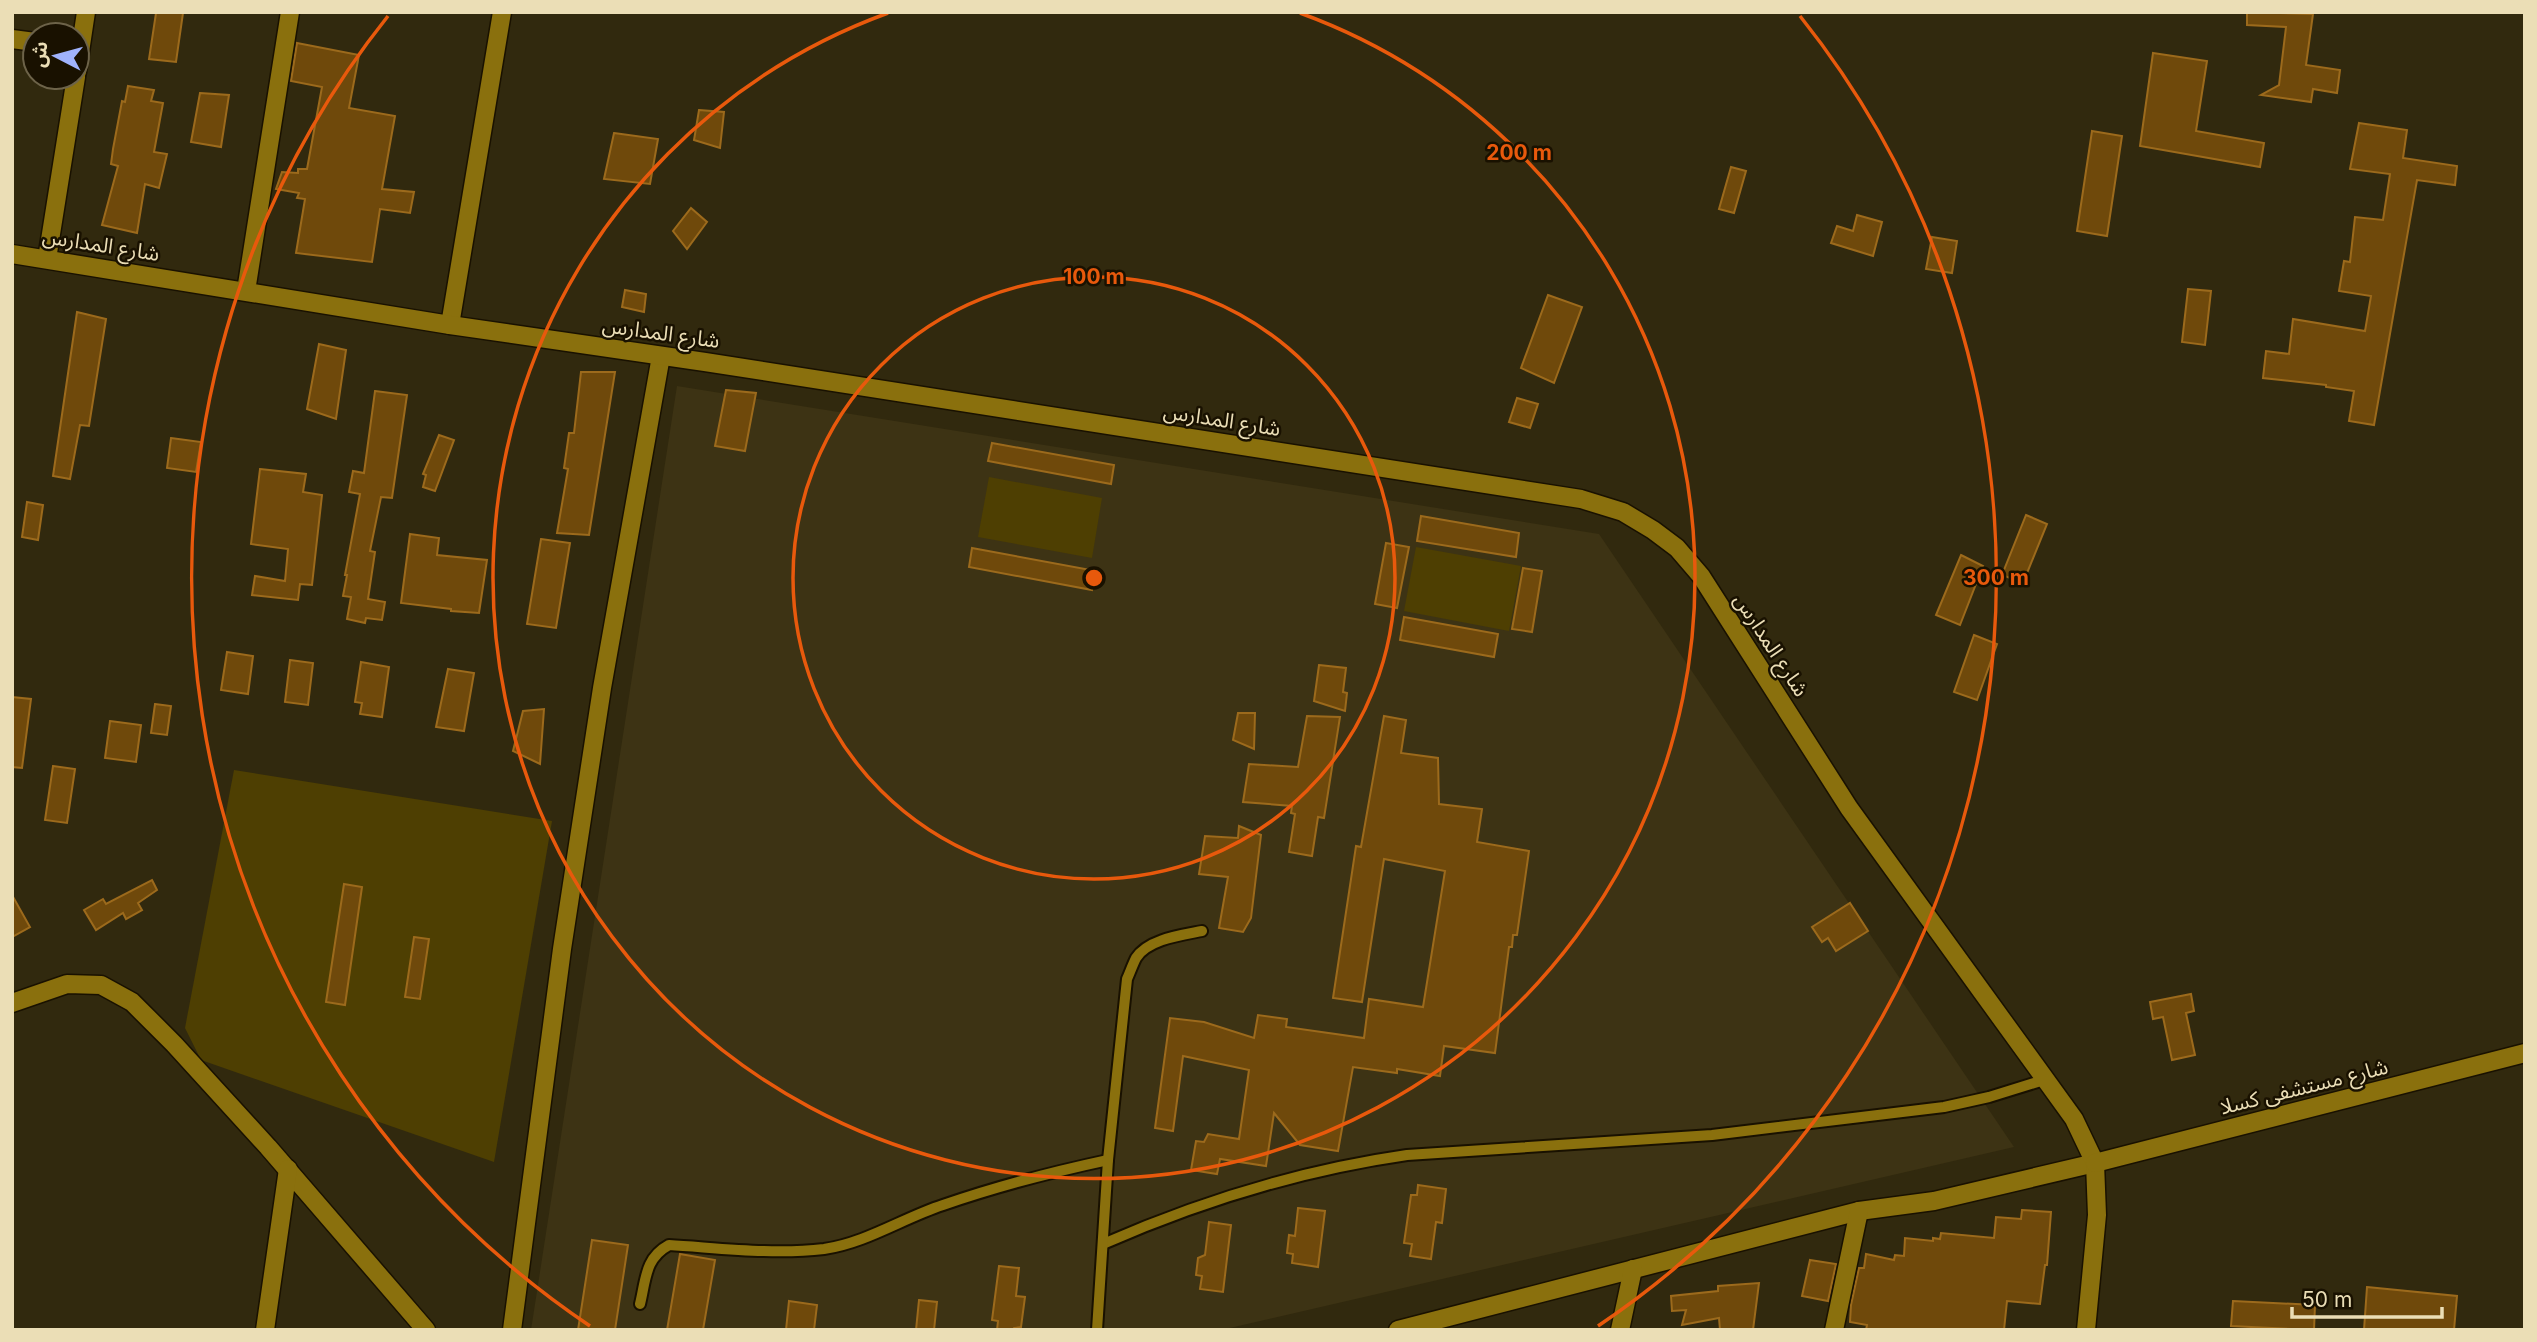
<svg xmlns="http://www.w3.org/2000/svg" width="2537" height="1342" font-family="Inter,'Noto Sans Arabic',sans-serif">
<rect width="100%" height="100%" fill="#31290e"/>
<polygon fill="#3d3314" points="677,386 1599,534 2014,1147 1221,1330 531,1330"/>
<g fill="#4e3f02">
<polygon points="989,477 1102,498 1092,558 978,537"/>
<polygon points="1416,547 1521,566 1509,631 1404,611"/>
<polygon points="234,770 552,821 494,1162 201,1060 185,1028"/>
</g>
<g fill="#6f490b" stroke="#9c6a1c" stroke-width="2">
<polygon points="2247,12 2313,14 2306,65 2340,70 2337,93 2313,89 2311,102 2261,95 2279,85 2286,27 2247,25"/>
<polygon points="156,13 183,13 176,62 149,59"/>
<polygon points="297,43 359,55 349,108 395,116 382,189 414,192 410,213 380,209 372,262 296,253 305,199 297,198 299,193 276,189 282,172 298,173 298,169 307,169 322,87 291,81"/>
<polygon points="2153,53 2207,61 2196,131 2264,143 2260,167 2140,146"/>
<polygon points="128,86 154,90 151,101 163,103 154,152 167,154 159,188 145,184 137,233 102,225 118,166 111,164 113,149 122,101 125,102"/>
<polygon points="200,93 229,95 221,147 191,142"/>
<polygon points="699,110 724,112 720,148 694,140"/>
<polygon points="2359,123 2407,130 2403,158 2457,166 2455,185 2417,180 2374,425 2349,421 2354,391 2326,387 2326,385 2263,378 2266,351 2289,354 2293,319 2365,331 2371,296 2339,291 2344,261 2350,262 2355,217 2383,220 2390,174 2350,169"/>
<polygon points="2092,131 2122,136 2107,236 2077,231"/>
<polygon points="614,133 658,139 650,184 604,179"/>
<polygon points="1731,167 1746,171 1734,213 1719,209"/>
<polygon points="691,208 707,222 687,249 673,231"/>
<polygon points="1857,215 1882,222 1873,256 1831,243 1837,226 1853,231"/>
<polygon points="1932,237 1957,241 1952,273 1926,269"/>
<polygon points="2188,289 2211,291 2205,345 2182,342"/>
<polygon points="625,290 646,294 644,312 622,307"/>
<polygon points="1548,295 1582,307 1554,383 1521,368"/>
<polygon points="77,312 106,319 89,426 80,425 70,479 53,476"/>
<polygon points="319,344 346,350 336,419 307,409"/>
<polygon points="581,372 615,372 589,535 557,533 568,469 564,468 569,433 574,433"/>
<polygon points="726,390 756,393 745,451 715,446"/>
<polygon points="375,391 407,395 392,498 381,497 370,551 375,552 368,599 385,602 382,620 366,618 365,623 347,619 351,597 343,596 347,575 345,575 360,494 349,492 353,471 364,473"/>
<polygon points="1517,398 1538,404 1530,428 1509,422"/>
<polygon points="439,435 454,440 435,491 423,487 426,475 423,474"/>
<polygon points="171,438 201,442 196,472 167,468"/>
<polygon points="992,443 1114,465 1111,484 988,461"/>
<polygon points="260,469 306,474 303,492 322,495 312,585 300,584 298,600 252,595 255,576 285,581 288,549 251,544"/>
<polygon points="27,502 43,505 38,540 22,537"/>
<polygon points="2026,515 2047,524 2023,583 2002,575"/>
<polygon points="1421,516 1519,533 1516,557 1417,541"/>
<polygon points="410,534 439,538 437,555 487,560 479,613 451,611 451,609 401,603"/>
<polygon points="541,539 570,543 556,628 527,624"/>
<polygon points="1386,543 1409,547 1397,608 1375,604"/>
<polygon points="972,548 1096,571 1092,590 969,567"/>
<polygon points="1961,555 1983,566 1960,625 1936,615"/>
<polygon points="1523,568 1542,571 1532,632 1512,629"/>
<polygon points="1404,617 1498,634 1494,657 1400,640"/>
<polygon points="1974,635 1997,644 1977,700 1954,692"/>
<polygon points="227,652 253,656 248,694 221,690"/>
<polygon points="290,660 313,663 308,705 285,702"/>
<polygon points="361,662 389,667 382,717 360,714 362,703 355,702"/>
<polygon points="1319,665 1346,668 1343,692 1347,693 1345,711 1314,701"/>
<polygon points="448,669 474,673 464,731 436,727"/>
<polygon points="12,697 31,699 22,768 12,767"/>
<polygon points="155,704 171,706 167,735 151,733"/>
<polygon points="544,709 540,764 513,751 523,711"/>
<polygon points="1238,713 1255,713 1254,749 1233,740"/>
<polygon points="1307,716 1340,717 1324,818 1318,817 1312,856 1289,852 1295,814 1291,813 1292,806 1243,802 1249,764 1298,767"/>
<polygon points="1384,716 1406,720 1401,753 1438,758 1439,804 1482,809 1477,842 1529,851 1517,935 1513,935 1512,947 1509,947 1495,1053 1444,1046 1440,1076 1397,1069 1397,1073 1353,1067 1338,1151 1300,1145 1274,1113 1266,1166 1220,1159 1217,1174 1191,1170 1196,1141 1204,1142 1208,1134 1239,1139 1249,1070 1183,1056 1173,1131 1155,1128 1170,1018 1204,1022 1254,1038 1258,1015 1287,1019 1286,1027 1364,1038 1369,999 1423,1007 1445,871 1384,859 1362,1002 1333,998 1356,846 1361,847"/>
<polygon points="110,721 141,725 136,762 105,758"/>
<polygon points="53,766 75,769 67,823 45,820"/>
<polygon points="1239,826 1261,835 1251,918 1243,932 1219,928 1228,877 1199,874 1205,836 1238,838"/>
<polygon points="152,880 157,890 138,903 142,910 126,919 123,913 96,930 84,910 103,899 106,904"/>
<polygon points="344,884 362,887 345,1005 326,1002"/>
<polygon points="12,895 30,927 12,937"/>
<polygon points="1850,903 1868,931 1836,951 1828,938 1822,942 1812,927"/>
<polygon points="414,937 429,939 420,999 405,997"/>
<polygon points="2191,994 2194,1011 2186,1013 2195,1055 2172,1060 2163,1017 2153,1019 2150,1002"/>
<polygon points="1418,1185 1446,1189 1442,1223 1436,1222 1431,1259 1410,1256 1412,1244 1404,1243 1411,1195 1417,1195"/>
<polygon points="1298,1208 1325,1211 1318,1267 1292,1263 1293,1254 1287,1253 1289,1235 1295,1236"/>
<polygon points="2022,1210 2051,1212 2047,1265 2045,1265 2040,1304 2007,1301 2004,1330 1866,1330 1867,1325 1850,1322 1851,1305 1859,1268 1864,1268 1866,1254 1894,1260 1895,1255 1904,1256 1905,1238 1933,1241 1933,1238 1940,1239 1941,1233 1994,1238 1996,1217 2021,1219"/>
<polygon points="1209,1222 1231,1225 1223,1292 1200,1289 1202,1276 1196,1275 1198,1258 1205,1255"/>
<polygon points="592,1240 628,1245 615,1330 578,1330"/>
<polygon points="680,1254 715,1260 703,1330 667,1330"/>
<polygon points="1810,1260 1836,1264 1828,1301 1802,1296"/>
<polygon points="999,1266 1019,1268 1016,1296 1025,1297 1021,1327 1014,1328 1014,1330 997,1330 998,1321 992,1320"/>
<polygon points="1759,1283 1753,1330 1720,1330 1719,1318 1682,1325 1686,1310 1672,1311 1671,1296 1718,1291 1718,1286"/>
<polygon points="2367,1287 2457,1296 2454,1330 2364,1330"/>
<polygon points="919,1300 937,1302 934,1330 916,1330"/>
<polygon points="789,1301 817,1305 814,1330 786,1330"/>
<polygon points="2233,1301 2315,1305 2314,1330 2231,1326"/>
</g>
<g fill="none" stroke-linecap="round" stroke-linejoin="round">
<g stroke="#191100" stroke-width="14">
<g id="service">
<path d="M1103,1244C1201,1201 1302,1170 1407,1155L1712,1135L1944,1107L1989,1097L2044,1080"/>
<path d="M640,1304C646,1279 645,1258 669,1245C719,1248 773,1255 824,1249C866,1243 903,1218 943,1205C998,1186 1052,1172 1108,1160"/>
<path d="M1097,1330L1108,1160L1127,979C1130,972 1133,964 1136,958C1148,939 1182,935 1202,931"/>
</g>
</g>
<g stroke="#191100" stroke-width="21">
<g id="minor">
<polyline points="12,39 35,42"/>
<polyline points="77,72 86,12"/>
<polyline points="47,259 76,77"/>
<polyline points="246,291 290,12"/>
<polyline points="450,325 502,12"/>
<polyline points="12,1003 67,984 101,985 132,1002 174,1044 268,1147 426,1330"/>
<polyline points="265,1330 288,1169"/>
<polyline points="512,1330 562,949 602,688 661,356"/>
<polyline points="1398,1330 1859,1211 1934,1201 2095,1163"/>
<polyline points="1620,1330 1633,1269"/>
<polyline points="1834,1330 1859,1211"/>
</g>
</g>
<g stroke="#191100" stroke-width="21">
<g id="tertiary">
<polyline points="12,254 450,325 705,362 1581,499 1623,512 1653,530 1677,548 1701,576 1849,808 2074,1119 2095,1163 2097,1215 2086,1330"/>
<polyline points="2095,1163 2525,1053"/>
</g>
</g>
<use href="#service" stroke="#8a700d" stroke-width="10"/>
<use href="#minor" stroke="#8a700d" stroke-width="18"/>
<use href="#tertiary" stroke="#8a700d" stroke-width="18"/>
</g>
<g fill="none" stroke="#e8590c" stroke-width="3.5">
<circle cx="1094" cy="578" r="301"/>
<path d="M1300 13A601 601 0 1 1 888 13"/>
<path d="M590 1326A902 902 0 0 1 388 16M1800 16A902 902 0 0 1 1598 1326"/>
</g>
<g text-anchor="middle" stroke-width="5" stroke-linejoin="round" paint-order="stroke">
<g font-size="21" fill="#ebdeb6" stroke="#191100">
<text transform="translate(101 245) rotate(9)" y="7">شارع المدارس</text>
<text transform="translate(661 333) rotate(8)" y="7">شارع المدارس</text>
<text transform="translate(1222 420) rotate(9)" y="7">شارع المدارس</text>
<text transform="translate(1771 645) rotate(57)" y="7">شارع المدارس</text>
<text transform="translate(2304 1087) rotate(-14)" y="7">شارع مستشفى كسلا</text>
</g>
</g>
<circle cx="1094" cy="578" r="10" fill="#e8590c" stroke="#191100" stroke-width="3.5"/>
<g font-size="21" text-anchor="middle" font-weight="bold" fill="#e8590c" stroke="#191100" stroke-width="5" stroke-linejoin="round" paint-order="stroke">
<text x="1519" y="160">200 m</text>
<text x="1094" y="284">100 m</text>
<text x="1996" y="585">300 m</text>
</g>
<rect width="2537" height="1342" fill="none" stroke="#ebdeb6" stroke-width="28"/>
<g transform="translate(56 56) rotate(276)"><circle r="33" fill="#191100" stroke="#6d6349" stroke-width="2"/>
<path d="M0-5L12 26L0 18L-12 26Z" fill="#a0b3fd"/>
<text y="-10" font-size="19" font-weight="bold" text-anchor="middle" fill="#ebdeb6">ش</text>
</g>
<path d="M2292 1307v10h150v-10" fill="none" stroke="#ebdeb6" stroke-width="3.5"/>
<text x="2302" y="1307" font-size="21" fill="#ebdeb6" stroke="#191100" stroke-width="5" paint-order="stroke">50 m</text>
</svg>
